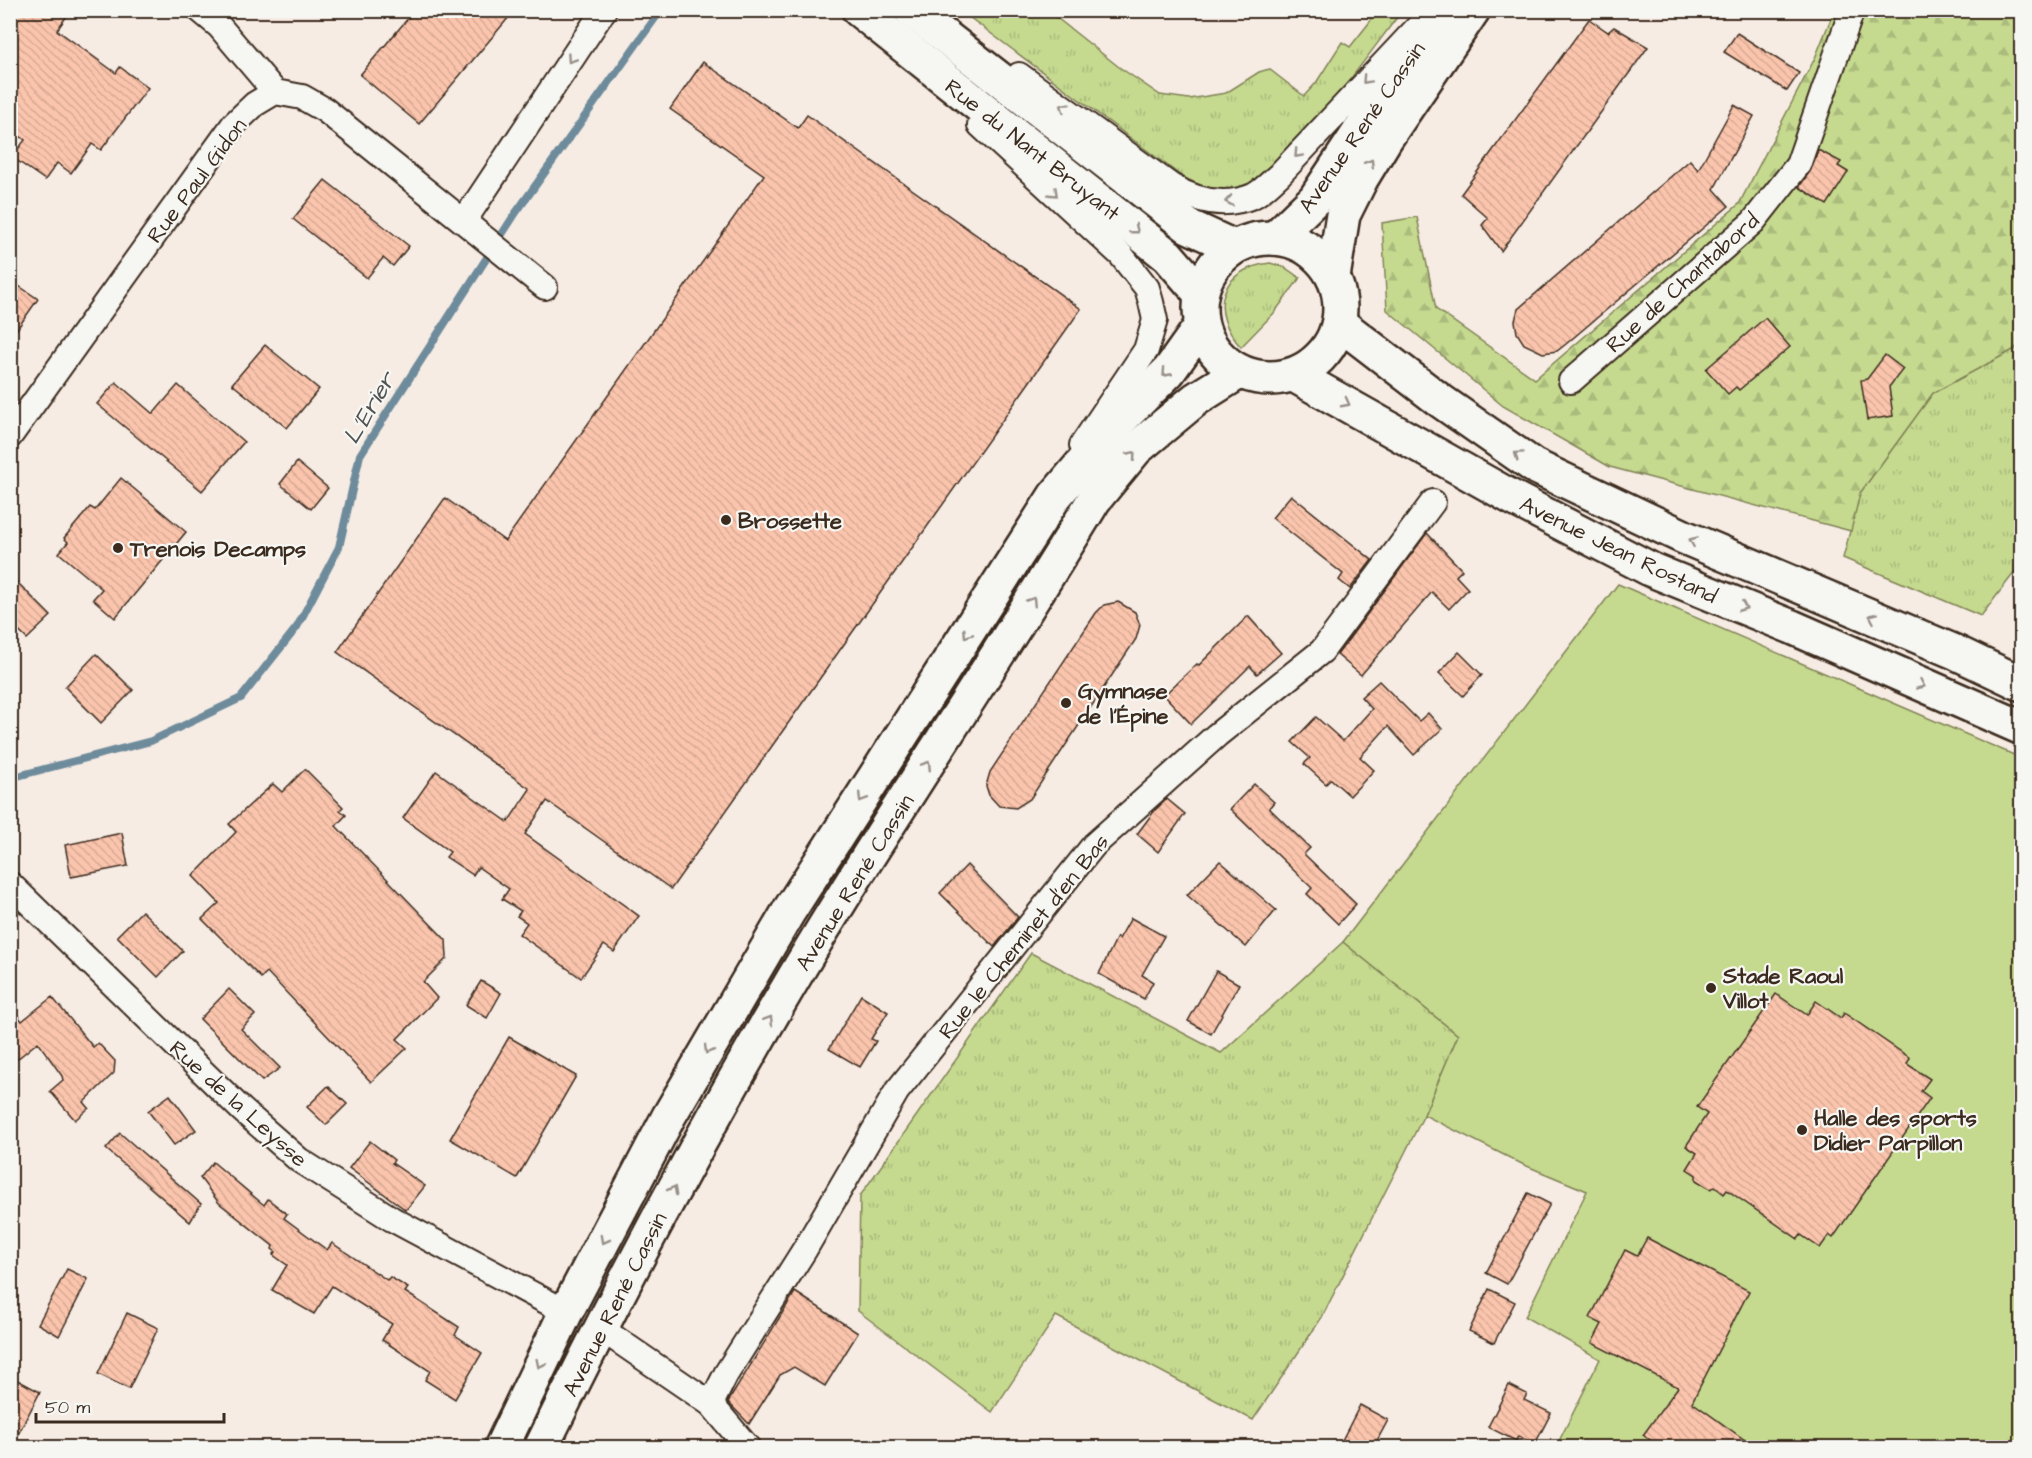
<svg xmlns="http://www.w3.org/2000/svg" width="2032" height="1458" font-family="'Architects Daughter',sans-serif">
<defs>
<pattern id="grass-tufts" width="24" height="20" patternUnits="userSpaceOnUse" patternTransform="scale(1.5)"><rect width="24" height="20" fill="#c5da8f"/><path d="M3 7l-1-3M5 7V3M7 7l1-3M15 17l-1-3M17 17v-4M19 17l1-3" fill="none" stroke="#aabb7b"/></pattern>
<pattern id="forest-firs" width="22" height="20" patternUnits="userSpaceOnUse" patternTransform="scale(1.5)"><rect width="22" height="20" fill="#c5da8f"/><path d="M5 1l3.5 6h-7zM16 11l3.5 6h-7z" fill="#aabb7b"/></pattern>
<pattern id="building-back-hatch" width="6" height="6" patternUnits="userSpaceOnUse" patternTransform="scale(1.5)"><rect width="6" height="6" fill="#fbc5ad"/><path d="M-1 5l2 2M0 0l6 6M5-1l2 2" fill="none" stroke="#d8a994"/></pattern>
</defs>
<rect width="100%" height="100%" fill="#f7ece4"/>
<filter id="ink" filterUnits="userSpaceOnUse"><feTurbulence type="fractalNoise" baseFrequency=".0167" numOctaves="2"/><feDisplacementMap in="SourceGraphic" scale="12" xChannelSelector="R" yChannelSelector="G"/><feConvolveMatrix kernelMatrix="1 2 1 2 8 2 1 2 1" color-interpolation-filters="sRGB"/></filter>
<g filter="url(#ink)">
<g fill="url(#grass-tufts)" stroke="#808256" stroke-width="1.5">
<path d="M961,11H1048L1119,67L1160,95L1189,99L1226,93L1259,72L1269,69L1304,96L1316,83L1342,42L1350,47L1369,23L1374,11H1402C1372,49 1285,174 1244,187C1220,194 1200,187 1180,175Z"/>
<path d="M1270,263L1284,267L1300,278L1274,313L1241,347C1208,311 1219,269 1270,263Z"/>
<polygon points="2021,340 2021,564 1981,616 1843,558 1860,493 1933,393 2015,349"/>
<polygon points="1343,942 1458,1035 1424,1115 1322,1317 1253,1420 1056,1316 992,1412 858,1311 860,1196 1031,953 1221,1053"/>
</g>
<polygon fill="url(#forest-firs)" stroke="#808256" stroke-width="1.5" points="1834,11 2021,11 2021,340 2015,349 1933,393 1860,493 1851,531 1610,467 1503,406 1387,310 1382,223 1417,217 1436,309 1535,379 1739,204 1815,58"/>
<polygon fill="#c5da8f" stroke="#808256" stroke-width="1.5" points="1618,584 2021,758 2021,1447 1556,1447 1600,1359 1525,1317 1587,1191 1522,1164 1424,1115 1458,1035 1343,942"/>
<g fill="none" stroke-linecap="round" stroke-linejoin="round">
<polyline stroke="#6e8b9c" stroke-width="8" points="10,778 151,741 241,698 297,627 339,547 360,455 515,214 661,10"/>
</g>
<g fill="url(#building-back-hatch)" stroke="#3b2a1e" stroke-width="1.5">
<polygon points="10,10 71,10 57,30 116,73 120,67 148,88 101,150 92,144 71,173 57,163 45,180 12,157 25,140 10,129"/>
<polygon points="415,10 515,10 419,124 360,75"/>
<polygon points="1589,19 1608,32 1614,27 1648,47 1501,251 1482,225 1488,218 1461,194"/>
<polygon points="1737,33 1799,73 1787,91 1724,52"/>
<polygon points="703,62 798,128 807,115 1081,309 671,889 547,801 525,834 639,916 614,952 604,945 581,978 519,934 527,923 517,916 521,911 502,899 509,889 478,867 473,875 446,857 450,852 403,818 436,771 508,822 530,789 337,652 445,498 505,541 764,175 670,109"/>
<polygon points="1734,105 1754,116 1714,189 1729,206 1566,344 1557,351 1543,353 1524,344 1517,333 1515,321 1518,309 1690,160 1698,170"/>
<polygon points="1818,150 1841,162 1838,166 1848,172 1827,205 1799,187 1811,170"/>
<polygon points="325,180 409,246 393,266 383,258 367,278 293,219"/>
<polygon points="10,280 38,299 10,339"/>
<polygon points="1765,318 1790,347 1739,390 1736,387 1728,394 1706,369"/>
<polygon points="265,345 319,389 287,428 232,384"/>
<polygon points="1885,355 1903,369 1889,387 1893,416 1867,420 1861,380 1867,379"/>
<polygon points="116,382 153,414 178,385 244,442 202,491 97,404"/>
<polygon points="297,462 328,488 311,509 280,484"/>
<polygon points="121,478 186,532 115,618 93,599 102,589 59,553 68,542 64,538 90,507 95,510"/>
<polygon points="1291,495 1372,560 1350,589 1339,580 1343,574 1272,518"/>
<polygon points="1427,533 1462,570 1456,576 1468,589 1449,609 1432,592 1361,675 1337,655"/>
<polygon points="10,575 51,616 27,639 10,623"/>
<polygon points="1118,602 1135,612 1140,625 1136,639 1030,799 1016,808 999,806 989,795 986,786 990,772 1096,613 1104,605"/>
<polygon points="1248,616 1281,653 1257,674 1250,666 1191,724 1164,695 1197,664 1199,665"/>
<polygon points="1459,652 1482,675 1463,696 1439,673"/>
<polygon points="96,654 133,690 101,723 65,687"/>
<polygon points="1379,681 1419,721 1428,713 1442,729 1414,755 1388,726 1360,757 1374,770 1350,796 1331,779 1326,784 1304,764 1310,758 1292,742 1316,717 1343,741 1372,709 1361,697"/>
<polygon points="305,769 343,807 340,810 346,815 336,826 446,940 447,958 423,982 437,998 397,1039 407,1048 371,1082 267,972 261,978 202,919 219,903 193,876 236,832 229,824 273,784 282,792"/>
<polygon points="1254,784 1274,802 1269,808 1310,848 1304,854 1356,904 1338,924 1307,894 1312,888 1230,809"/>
<polygon points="1167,799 1185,814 1158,852 1137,834 1155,810"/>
<polygon points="122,833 128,866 71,877 65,845"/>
<polygon points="1220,861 1276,910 1246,947 1187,895"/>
<polygon points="967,865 1018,917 994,947 940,893"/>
<polygon points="142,911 183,951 158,977 117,936"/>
<polygon points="1131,918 1164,936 1142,975 1153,982 1144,999 1099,974 1117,937 1119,939"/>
<polygon points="1216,971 1239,984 1211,1034 1188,1021"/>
<polygon points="481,981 501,993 487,1018 466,1005"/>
<polygon points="229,989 255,1015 241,1029 280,1068 262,1081 200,1019"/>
<polygon points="1776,994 1807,1015 1816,1001 1841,1018 1844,1013 1910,1058 1907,1064 1930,1079 1921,1091 1930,1098 1833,1238 1829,1235 1820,1248 1801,1235 1798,1239 1727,1190 1724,1194 1715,1187 1710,1189 1696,1180 1696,1175 1687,1169 1697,1153 1686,1146 1707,1114 1697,1107"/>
<polygon points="861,995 888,1012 871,1039 876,1041 860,1067 829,1049"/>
<polygon points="52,997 93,1047 98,1043 115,1061 114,1073 84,1102 89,1108 75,1120 50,1091 63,1080 62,1076 38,1042 10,1065 10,1006 22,1021"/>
<polygon points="509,1037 576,1076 517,1178 450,1139"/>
<polygon points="328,1086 347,1104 326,1125 307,1107"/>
<polygon points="170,1095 196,1130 174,1145 148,1111"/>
<polygon points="120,1133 201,1204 190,1222 106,1149"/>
<polygon points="370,1141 394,1160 392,1163 425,1186 406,1210 349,1168"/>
<polygon points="213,1162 264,1205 268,1199 287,1214 284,1218 327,1250 332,1243 387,1280 390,1277 408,1288 405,1292 459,1327 455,1335 482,1353 455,1399 425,1380 430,1371 382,1340 392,1324 332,1286 314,1314 272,1290 287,1265 273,1255 276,1252 272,1249 273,1246 219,1203 200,1178"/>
<polygon points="1528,1193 1550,1204 1507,1284 1486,1273"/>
<polygon points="1647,1238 1749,1291 1692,1402 1756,1448 1662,1448 1643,1435 1678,1387 1592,1343 1602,1324 1590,1318 1625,1250 1637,1256"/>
<polygon points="67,1269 88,1279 59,1336 38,1324"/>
<polygon points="1489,1289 1515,1302 1494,1343 1469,1331"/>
<polygon points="795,1292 858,1333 825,1386 794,1367 780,1375 749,1424 728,1402"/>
<polygon points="127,1313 158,1328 129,1389 98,1374"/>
<polygon points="10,1376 40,1392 11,1448 10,1448"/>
<polygon points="1509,1385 1527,1394 1524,1400 1551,1413 1535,1444 1518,1436 1516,1441 1488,1427"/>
<polygon points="1360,1405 1388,1420 1373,1448 1338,1448"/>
</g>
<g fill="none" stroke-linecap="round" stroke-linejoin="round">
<g stroke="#3b2a1e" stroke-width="28">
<g id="minor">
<polyline points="200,10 219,26 275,92"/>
<path d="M1019,75L1171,186C1196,201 1224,208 1253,196C1262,192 1271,182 1279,175L1418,27"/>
<polyline points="980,125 1121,255 1147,288 1151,302 1155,320 1146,350 1082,445"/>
<polyline points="464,221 604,10"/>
<polyline points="1571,381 1753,222 1798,165 1852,10"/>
<polyline points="10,436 234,124 255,104 275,92 302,97 325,110 545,287"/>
<polyline points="10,884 242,1110 299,1160 392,1219 566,1312"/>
<polyline points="600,1328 711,1404 748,1448"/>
<polyline points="711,1404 726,1374 805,1249 897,1091 1094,845 1217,735 1322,651 1433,502"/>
</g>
</g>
<g stroke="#3b2a1e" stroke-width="38">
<g id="secondary">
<polyline points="859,10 1168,256 1200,293"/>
<polyline points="911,10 1188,226 1234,247"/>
<polyline points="1275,238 1315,199 1440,10"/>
<circle cx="1270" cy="308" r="70"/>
<polyline points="1333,277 1343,215 1361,179 1386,138 1473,10"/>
<polyline points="1339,323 1438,399 1534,466 1684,537 1955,652 2022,684"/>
<polyline points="1294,375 1513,498 1652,570 1792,627 2022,728"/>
<polyline points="501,1448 566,1312 669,1116 789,911 1055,496 1114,426 1169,371 1201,326"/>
<path d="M541,1448C627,1272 719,1101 820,934C909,788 1006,646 1094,500L1136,449L1196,399L1239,372"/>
</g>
</g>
<use href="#minor" stroke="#f6f6f2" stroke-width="24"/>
<use href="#secondary" stroke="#f6f6f2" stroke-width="33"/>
</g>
<defs><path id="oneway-chevron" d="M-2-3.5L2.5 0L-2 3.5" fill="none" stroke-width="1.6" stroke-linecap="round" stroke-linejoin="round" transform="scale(1.5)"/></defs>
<g stroke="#989088">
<use href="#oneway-chevron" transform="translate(571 59) rotate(124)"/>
<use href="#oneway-chevron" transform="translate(1366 80) rotate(133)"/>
<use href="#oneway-chevron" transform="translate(1064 107) rotate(-145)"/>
<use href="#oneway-chevron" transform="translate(1298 154) rotate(133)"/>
<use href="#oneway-chevron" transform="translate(1370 163) rotate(-59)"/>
<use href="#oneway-chevron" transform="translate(1054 193) rotate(43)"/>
<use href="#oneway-chevron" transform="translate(1229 201) rotate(171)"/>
<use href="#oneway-chevron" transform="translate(1135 230) rotate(38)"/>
<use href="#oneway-chevron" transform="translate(1166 373) rotate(132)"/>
<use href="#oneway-chevron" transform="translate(1346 403) rotate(28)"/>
<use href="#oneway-chevron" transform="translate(1132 455) rotate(-49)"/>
<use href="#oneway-chevron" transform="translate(1518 455) rotate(-145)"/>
<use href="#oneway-chevron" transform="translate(1693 541) rotate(-157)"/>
<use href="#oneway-chevron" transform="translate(1032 601) rotate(-57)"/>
<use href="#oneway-chevron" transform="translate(1743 607) rotate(22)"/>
<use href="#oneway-chevron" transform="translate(1873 617) rotate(-156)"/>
<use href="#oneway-chevron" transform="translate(967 634) rotate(123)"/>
<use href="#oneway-chevron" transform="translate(1921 685) rotate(24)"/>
<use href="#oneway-chevron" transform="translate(927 765) rotate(-57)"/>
<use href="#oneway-chevron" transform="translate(862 798) rotate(122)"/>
<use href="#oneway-chevron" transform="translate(769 1020) rotate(-59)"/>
<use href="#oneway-chevron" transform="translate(708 1050) rotate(121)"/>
<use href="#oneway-chevron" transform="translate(673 1190) rotate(-62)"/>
<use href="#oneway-chevron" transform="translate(604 1240) rotate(118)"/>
<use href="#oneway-chevron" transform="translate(540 1364) rotate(116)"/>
</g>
</g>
<g fill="#3b2a1e" stroke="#f6f6f2" stroke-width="2">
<circle cx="726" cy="520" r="6"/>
<circle cx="118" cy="548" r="6"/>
<circle cx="1066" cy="703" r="6"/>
<circle cx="1711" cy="988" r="6"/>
<circle cx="1802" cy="1130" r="6"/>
</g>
<g text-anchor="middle" stroke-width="4.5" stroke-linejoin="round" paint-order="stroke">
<g font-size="22" fill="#3b2a1e" stroke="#f6f6f2">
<text transform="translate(1361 127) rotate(-55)" y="8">Avenue René Cassin</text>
<text transform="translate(1033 149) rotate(38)" y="8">Rue du Nant Bruyant</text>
<text transform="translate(196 180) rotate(-53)" y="8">Rue Paul Gidon</text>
<text transform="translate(1682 282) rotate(-42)" y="8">Rue de Chantabord</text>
<text transform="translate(1619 549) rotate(26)" y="8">Avenue Jean Rostand</text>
<text transform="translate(854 882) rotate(-58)" y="8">Avenue René Cassin</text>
<text transform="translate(1023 936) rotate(-51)" y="8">Rue le Cheminet d'en Bas</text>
<text transform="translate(239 1103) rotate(42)" y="8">Rue de la Leysse</text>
<text transform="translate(614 1304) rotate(-63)" y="8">Avenue René Cassin</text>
</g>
<g font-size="22" font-weight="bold" fill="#3b2a1e" stroke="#f6f6f2" text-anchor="start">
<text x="738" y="528">Brossette</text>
<text x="130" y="556">Trenois Decamps</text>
<text x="1078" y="698">Gymnase<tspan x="1078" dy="25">de l'Épine</tspan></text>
<text x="1723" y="983">Stade Raoul<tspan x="1723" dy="25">Villot</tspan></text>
<text x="1814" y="1125">Halle des sports<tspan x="1814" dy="25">Didier Parpillon</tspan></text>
</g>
<g font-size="24" font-style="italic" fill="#505252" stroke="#f6f6f2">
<text transform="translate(369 408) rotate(-59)" y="8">L'Erier</text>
</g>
</g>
<rect width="2032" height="1458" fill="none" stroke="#f6f6f2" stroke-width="36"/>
<rect x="18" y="18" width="1996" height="1422" fill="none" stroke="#3b2a1e" stroke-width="2" filter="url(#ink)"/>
<path d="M36 1413v9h188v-9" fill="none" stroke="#3b2a1e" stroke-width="3"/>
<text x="45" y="1413" font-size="18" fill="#3b2a1e" stroke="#f6f6f2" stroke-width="4.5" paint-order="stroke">50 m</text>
</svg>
